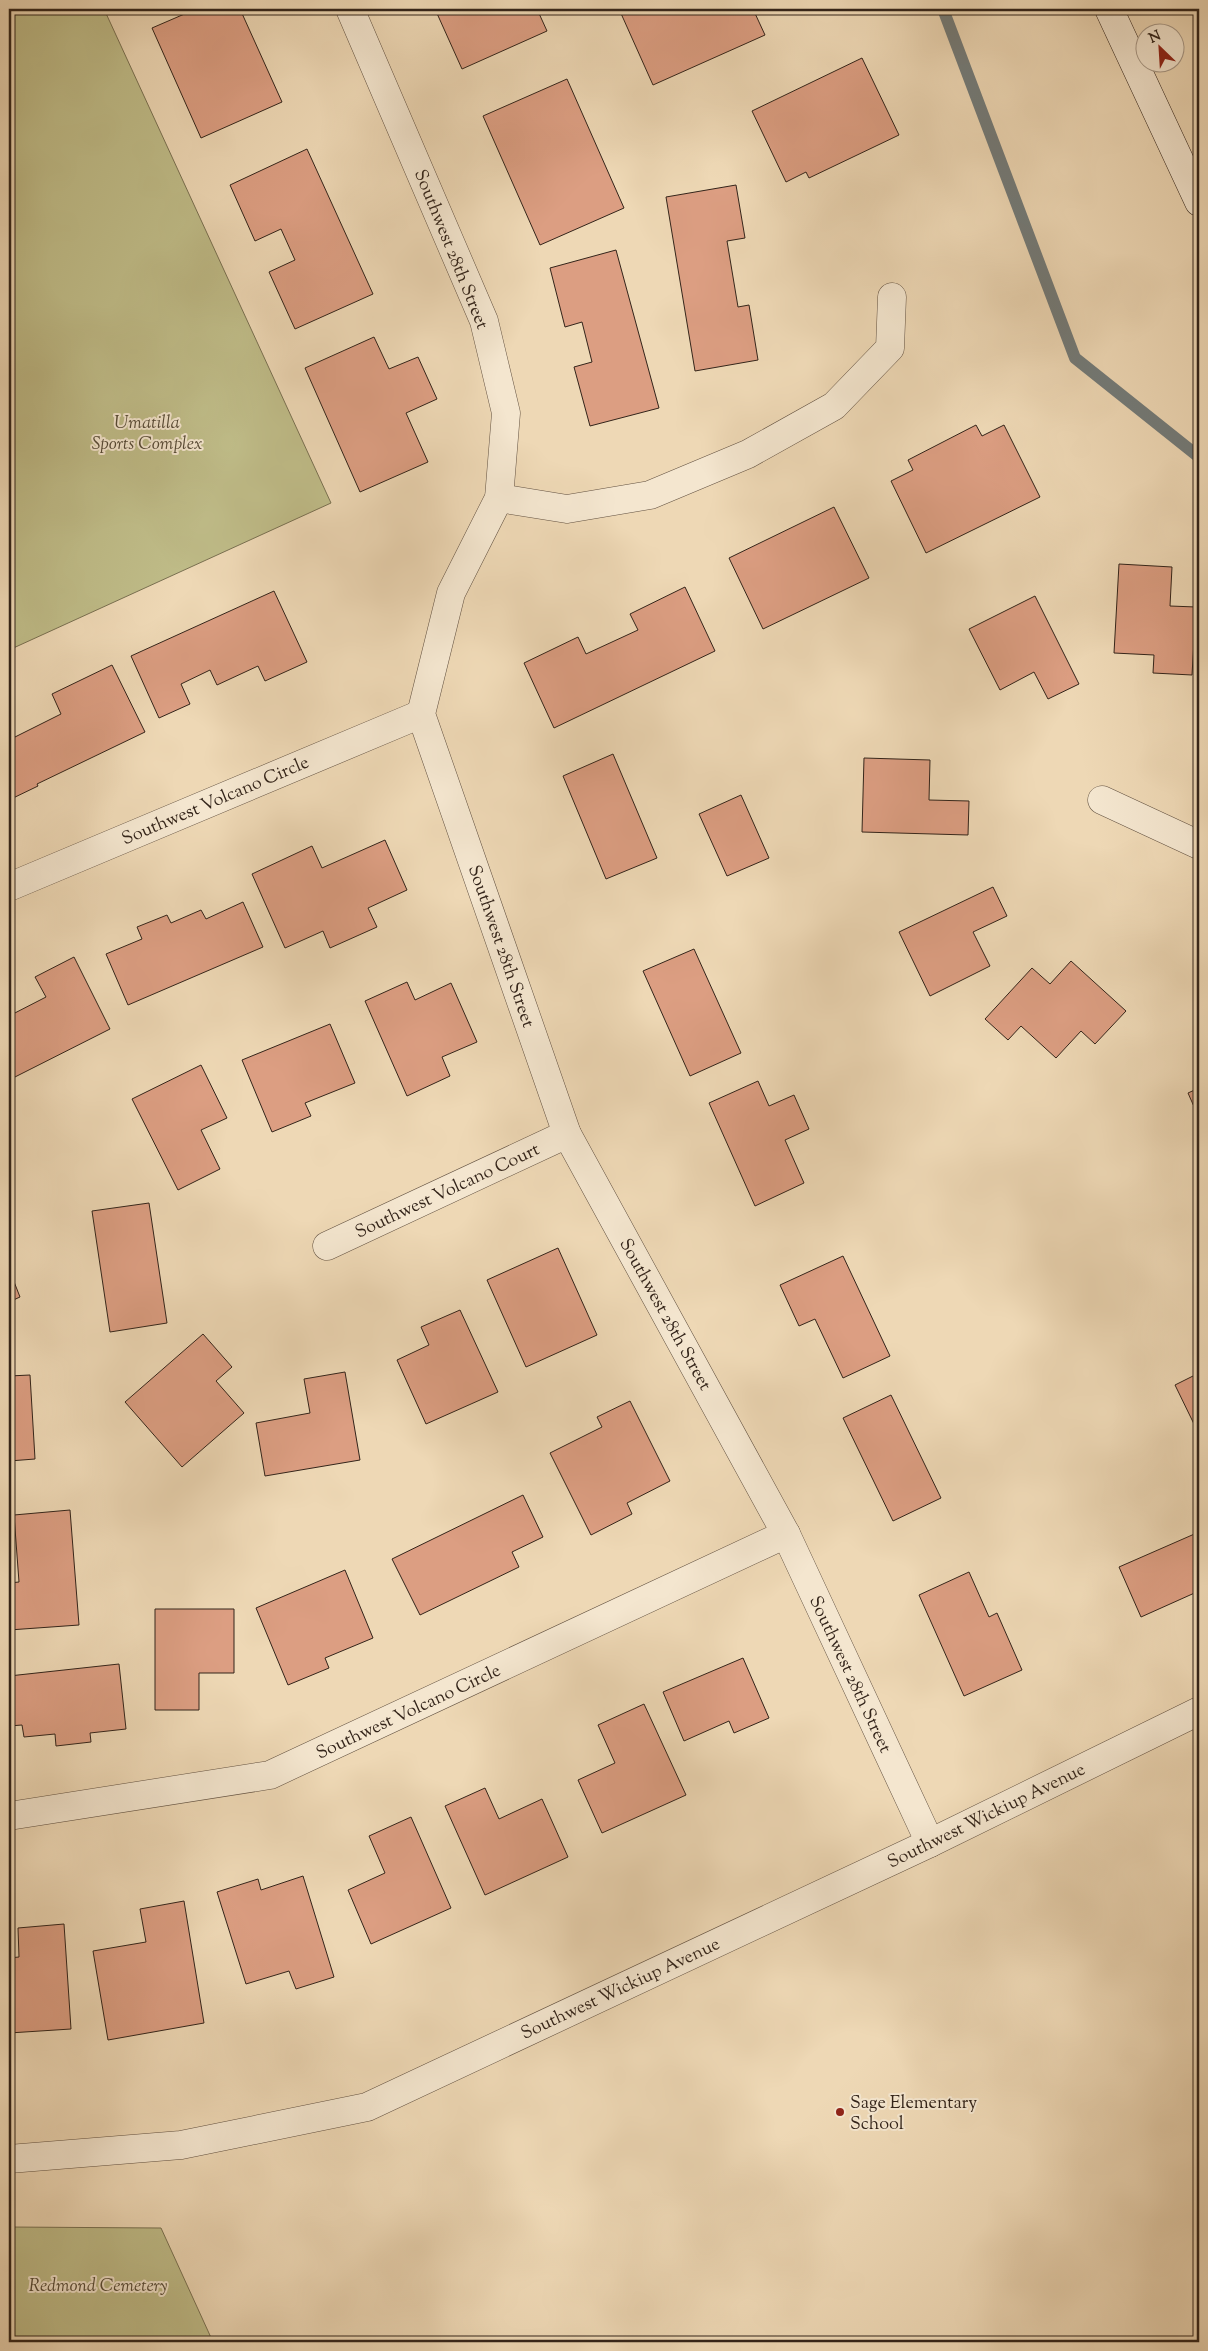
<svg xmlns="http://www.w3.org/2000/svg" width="1208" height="2351" font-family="'Sorts Mill Goudy',serif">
<rect width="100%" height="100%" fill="#eed8b5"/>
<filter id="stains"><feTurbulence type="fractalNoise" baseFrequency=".004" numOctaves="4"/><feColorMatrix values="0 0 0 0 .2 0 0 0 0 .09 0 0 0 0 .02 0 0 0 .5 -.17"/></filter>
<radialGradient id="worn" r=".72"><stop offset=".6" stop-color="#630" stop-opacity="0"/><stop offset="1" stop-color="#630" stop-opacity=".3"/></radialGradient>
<g fill="#bfbc88" stroke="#797051">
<polygon points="9,9 104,9 331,503 9,650"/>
<polygon points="9,2227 161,2228 213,2342 9,2342"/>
</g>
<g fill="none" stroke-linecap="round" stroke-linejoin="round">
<polyline stroke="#747c7a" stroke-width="12" points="943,9 1075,358 1199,457"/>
</g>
<g fill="#dc9e82" stroke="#33241a">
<polygon points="196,9 240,9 282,102 201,138 152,28"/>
<polygon points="435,9 537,9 547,31 462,69"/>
<polygon points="619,9 753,9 765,35 653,85"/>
<polygon points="862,58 899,135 809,178 806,172 786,182 752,111"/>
<polygon points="567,79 624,208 540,245 483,116"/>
<polygon points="307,149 373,294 295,329 269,272 295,260 281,229 255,241 230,185"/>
<polygon points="736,185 745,238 727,241 738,307 749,305 758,360 695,371 666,197"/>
<polygon points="616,250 659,408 590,426 574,367 592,362 582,322 565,327 550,268"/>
<polygon points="374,337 389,369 418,357 437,399 406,413 428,462 360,492 305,368"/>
<polygon points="976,425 982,436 1004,425 1040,497 926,553 891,481 913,470 908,460"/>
<polygon points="834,507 869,578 763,629 729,558"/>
<polygon points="1119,564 1172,567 1170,606 1196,607 1192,675 1153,673 1154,655 1114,653"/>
<polygon points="685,587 715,651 554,728 524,663 578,637 586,654 638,630 630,614"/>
<polygon points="274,591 307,662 265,681 258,666 217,685 210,670 181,684 190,704 159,718 131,656"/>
<polygon points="1035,596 1079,684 1048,699 1034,672 1000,690 969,629"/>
<polygon points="112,665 145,732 37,784 38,786 9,800 9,723 15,737 61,714 52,694"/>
<polygon points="613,754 657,858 606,879 563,776"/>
<polygon points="864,758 930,760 929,800 969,801 968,835 862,832"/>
<polygon points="741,795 769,858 727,876 699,814"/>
<polygon points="385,840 407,890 368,908 377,927 330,948 323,931 285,948 252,874 312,846 322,868"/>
<polygon points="993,887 1007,916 973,932 990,966 930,996 899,932"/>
<polygon points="243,902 263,947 128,1005 106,954 142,939 137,927 167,915 171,923 201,910 206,919"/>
<polygon points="694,949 741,1053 690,1076 643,971"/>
<polygon points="74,957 110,1029 9,1080 9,1016 46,997 35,977"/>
<polygon points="1071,961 1126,1011 1095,1044 1081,1031 1056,1058 1021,1026 1008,1040 985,1019 1032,968 1050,984"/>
<polygon points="407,982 415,1000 451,983 477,1042 442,1057 450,1076 407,1096 365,1001"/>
<polygon points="330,1024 355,1083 305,1103 311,1116 272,1132 242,1060"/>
<polygon points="201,1065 227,1118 201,1130 220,1169 178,1190 132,1099"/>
<polygon points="758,1081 769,1106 794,1095 809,1129 785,1140 804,1183 755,1206 709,1103"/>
<polygon points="1199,1088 1199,1118 1188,1093"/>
<polygon points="149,1203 167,1323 110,1332 92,1211"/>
<polygon points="558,1248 597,1335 526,1367 487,1280"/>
<polygon points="843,1256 890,1356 843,1378 815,1319 799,1326 780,1285"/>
<polygon points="9,1269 20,1297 9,1302"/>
<polygon points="460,1310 498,1392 426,1424 397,1360 429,1345 421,1327"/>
<polygon points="203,1334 232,1367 216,1381 244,1413 182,1467 125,1402"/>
<polygon points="345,1372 360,1460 265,1476 256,1423 310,1413 304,1379"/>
<polygon points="1199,1373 1199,1422 1194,1424 1175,1385"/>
<polygon points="30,1375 35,1459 9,1461 9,1376"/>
<polygon points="891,1395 941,1498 893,1521 843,1418"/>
<polygon points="630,1401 670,1481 627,1503 632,1514 591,1535 550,1453 602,1427 597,1417"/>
<polygon points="523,1495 543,1537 512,1552 519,1567 420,1615 392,1559"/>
<polygon points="70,1510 79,1625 9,1630 9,1583 19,1582 14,1515"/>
<polygon points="1199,1532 1199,1591 1141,1617 1119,1567"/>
<polygon points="345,1570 373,1638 325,1658 329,1668 288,1685 256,1608"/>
<polygon points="969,1572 989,1617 997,1613 1022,1670 964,1696 919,1595"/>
<polygon points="155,1609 234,1609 234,1673 199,1673 199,1710 155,1710"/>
<polygon points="743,1658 769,1718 734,1733 729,1721 684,1741 663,1692"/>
<polygon points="119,1664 126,1729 90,1733 91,1742 56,1746 55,1734 24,1737 22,1725 9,1726 9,1676"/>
<polygon points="644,1704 686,1795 602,1833 578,1780 615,1763 598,1725"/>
<polygon points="485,1788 499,1819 542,1799 568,1857 485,1895 445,1806"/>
<polygon points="411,1817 451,1908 371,1944 348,1890 385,1873 369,1836"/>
<polygon points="303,1876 334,1977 296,1989 289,1971 246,1984 217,1892 258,1879 261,1890"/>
<polygon points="184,1901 204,2023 108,2040 93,1951 146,1942 140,1909"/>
<polygon points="64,1924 71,2029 9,2033 9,1958 19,1957 18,1928"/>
</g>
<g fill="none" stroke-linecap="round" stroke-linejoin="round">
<g stroke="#625141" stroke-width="29">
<g id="minor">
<polyline points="350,9 484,321 506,413 499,498 451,593 421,714 567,1134 786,1534 930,1843"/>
<polyline points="499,498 567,509 650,495 748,454 834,406 890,348 892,297"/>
<polyline points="1102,800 1199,845"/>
<polyline points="9,887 421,714"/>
<polyline points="327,1246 567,1134"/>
<polyline points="9,1816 270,1775 786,1534"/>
</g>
</g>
<g stroke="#625141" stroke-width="29">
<polyline id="tertiary" points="9,2159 181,2145 367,2107 930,1843 1199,1711"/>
</g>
<g stroke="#33241a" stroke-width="29">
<polyline id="secondary" points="1109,9 1199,202"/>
</g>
<use href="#minor" stroke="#f4e6cf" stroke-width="28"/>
<use href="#tertiary" stroke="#f4e6cf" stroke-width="28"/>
<use href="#secondary" stroke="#f4e6cf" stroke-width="28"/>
</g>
<circle fill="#8f2418" stroke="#f4e6cf" stroke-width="2" cx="840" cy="2112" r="5"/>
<g text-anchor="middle" stroke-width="4" stroke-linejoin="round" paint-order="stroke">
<g font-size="18" fill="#33241a" stroke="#f4e6cf">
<text transform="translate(452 249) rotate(68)" y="6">Southwest 28th Street</text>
<text transform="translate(215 800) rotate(-23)" y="6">Southwest Volcano Circle</text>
<text transform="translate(502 946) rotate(71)" y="6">Southwest 28th Street</text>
<text transform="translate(447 1190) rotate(-25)" y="6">Southwest Volcano Court</text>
<text transform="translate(666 1314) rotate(61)" y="6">Southwest 28th Street</text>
<text transform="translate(851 1674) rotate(65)" y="6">Southwest 28th Street</text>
<text transform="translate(408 1711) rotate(-25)" y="6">Southwest Volcano Circle</text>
<text transform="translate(986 1815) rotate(-26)" y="6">Southwest Wickiup Avenue</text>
<text transform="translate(620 1988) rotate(-25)" y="6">Southwest Wickiup Avenue</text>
</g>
<g font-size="18" font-style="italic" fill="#564a36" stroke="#f4e6cf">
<text x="147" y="428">Umatilla<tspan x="147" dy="21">Sports Complex</tspan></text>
<text x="98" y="2291">Redmond Cemetery</text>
</g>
<g font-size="18" fill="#33241a" stroke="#f4e6cf" text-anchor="start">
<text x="850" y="2108">Sage Elementary<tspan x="850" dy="21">School</tspan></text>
</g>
</g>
<rect width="1208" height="2351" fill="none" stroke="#eed8b5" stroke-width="30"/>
<rect x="10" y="10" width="1188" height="2331" fill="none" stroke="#33241a" stroke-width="2.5"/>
<rect x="15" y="15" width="1178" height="2321" fill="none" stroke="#33241a"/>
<g transform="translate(1160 48) rotate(335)"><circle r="24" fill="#f4e6cf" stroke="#a79887"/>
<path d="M0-4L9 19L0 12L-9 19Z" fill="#8f2418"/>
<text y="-8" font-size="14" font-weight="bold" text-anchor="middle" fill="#33241a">N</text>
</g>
<rect width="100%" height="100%" filter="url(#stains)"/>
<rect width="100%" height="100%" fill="url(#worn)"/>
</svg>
